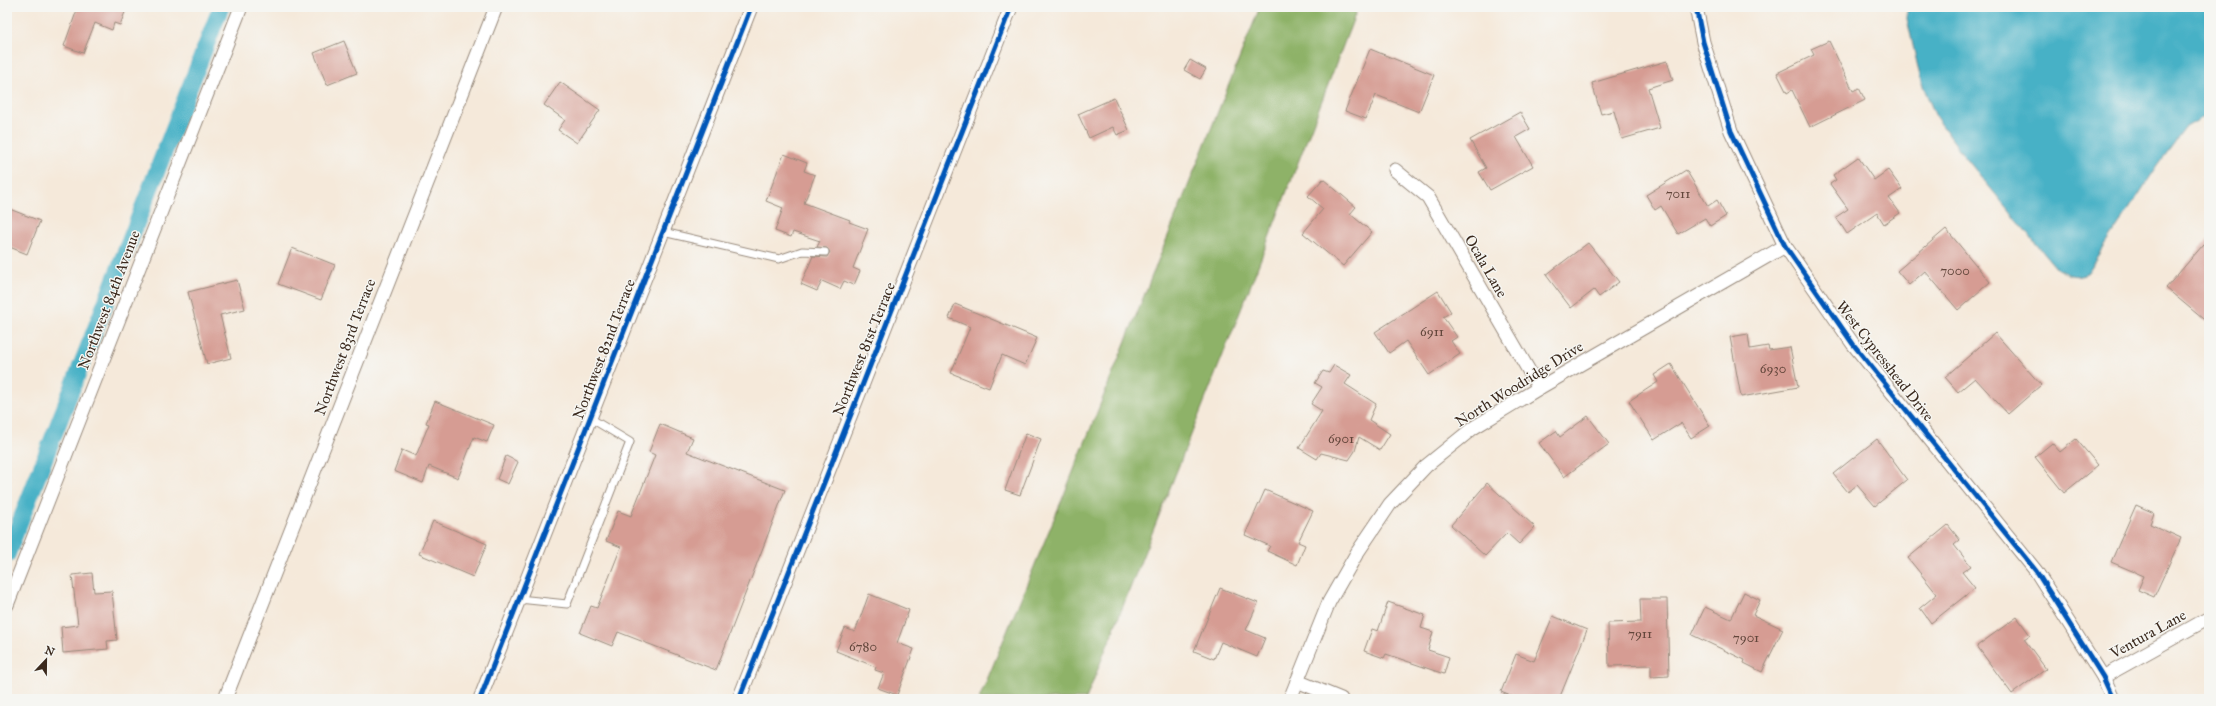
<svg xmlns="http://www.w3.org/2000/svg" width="2216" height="706" font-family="'IM FELL Great Primer',serif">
<rect width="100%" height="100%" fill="#f6f6f2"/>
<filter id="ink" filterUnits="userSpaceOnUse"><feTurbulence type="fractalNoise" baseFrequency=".025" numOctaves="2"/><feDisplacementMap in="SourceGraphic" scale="8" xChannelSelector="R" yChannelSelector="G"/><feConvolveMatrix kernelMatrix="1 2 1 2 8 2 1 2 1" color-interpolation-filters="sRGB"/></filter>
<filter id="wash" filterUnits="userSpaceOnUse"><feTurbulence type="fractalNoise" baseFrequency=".012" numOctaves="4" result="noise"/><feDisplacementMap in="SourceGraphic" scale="16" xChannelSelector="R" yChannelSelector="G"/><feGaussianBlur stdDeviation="0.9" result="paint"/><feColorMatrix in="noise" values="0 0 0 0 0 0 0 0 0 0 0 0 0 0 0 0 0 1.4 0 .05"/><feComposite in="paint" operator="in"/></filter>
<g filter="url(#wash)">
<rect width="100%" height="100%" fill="#f5e9da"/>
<polygon fill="#8eb268" stroke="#646e43" points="1260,7 1358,7 1250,287 1086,699 979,699 1063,497"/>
<path fill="#47b1c6" stroke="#416e72" d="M1907,7H2209V114L2186,127L2158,165L2088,272C2075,279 2068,275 2056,268L1964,156L1936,117L1921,81L1907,19Z"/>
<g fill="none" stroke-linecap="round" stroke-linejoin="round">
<polyline stroke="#47b1c6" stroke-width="17" points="7,555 221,7"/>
</g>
<g id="blocks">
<g fill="#d69c93">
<polygon points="78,7 127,7 120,25 114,23 112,30 95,23 83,53 64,46"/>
<polygon points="344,41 357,73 327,85 314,53"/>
<polygon points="1829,41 1853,91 1859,88 1865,100 1810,127 1792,90 1787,93 1777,73 1814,55 1811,49"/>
<polygon points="1370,49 1434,75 1419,112 1376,95 1366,119 1345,111"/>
<polygon points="1190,60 1206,69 1200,79 1184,70"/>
<polygon points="1667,61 1673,80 1648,88 1660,128 1622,139 1614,111 1601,114 1592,83"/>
<polygon points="560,82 600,110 577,143 558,130 565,120 544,105"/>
<polygon points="1114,98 1129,130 1117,135 1113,127 1089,138 1078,114"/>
<polygon points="1520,112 1530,129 1516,137 1533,166 1490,190 1479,172 1486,168 1470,140"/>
<polygon points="784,154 807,163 804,171 815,175 804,203 850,220 849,222 868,229 853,268 860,271 854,285 844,281 840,289 822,281 817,291 801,284 813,256 827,257 830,252 827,248 817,247 820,241 793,232 791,237 775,231 783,208 766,201"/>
<polygon points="1858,157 1874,180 1888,170 1902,189 1889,198 1900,213 1884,224 1877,213 1847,234 1836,217 1848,209 1830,184 1836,180 1833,175"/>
<polygon points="1686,170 1708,206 1717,200 1726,216 1710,226 1705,218 1678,234 1661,206 1655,210 1646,195"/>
<polygon points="1323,179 1356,207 1350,214 1372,232 1343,266 1303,233 1323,209 1308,196"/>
<polygon points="7,208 40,221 27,254 7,246"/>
<polygon points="1946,229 1990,282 1958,310 1925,271 1909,285 1897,271"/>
<polygon points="2209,238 2209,324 2166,288"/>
<polygon points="1588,243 1619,282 1599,297 1594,290 1571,308 1546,275"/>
<polygon points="292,248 335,265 321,300 278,284"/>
<polygon points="237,280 245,309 220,315 231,358 207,364 188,292"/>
<polygon points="1438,291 1451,312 1443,317 1457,337 1451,341 1460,354 1429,375 1406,341 1389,353 1375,332"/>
<polygon points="955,304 1037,338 1025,365 1002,355 989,388 951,373 970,327 949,318"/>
<polygon points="1995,333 2041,385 2008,414 1975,378 1958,392 1945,377"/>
<polygon points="1748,334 1750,349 1768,346 1769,350 1790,347 1798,387 1741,397 1730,337"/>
<polygon points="1671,364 1710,426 1691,438 1681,423 1654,440 1629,401 1658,382 1654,375"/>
<polygon points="1334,365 1351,375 1345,384 1376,404 1369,420 1390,434 1380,450 1359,437 1355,451 1349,460 1321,453 1317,459 1299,448 1322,411 1311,404 1322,387 1315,383 1323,371 1329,373"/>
<polygon points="435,401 494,425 487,442 474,437 458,478 429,466 423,483 394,471 402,450 416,456 429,424 426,423"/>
<polygon points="1588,416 1609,444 1564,477 1539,443 1556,431 1560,437"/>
<polygon points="660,424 693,438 687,452 785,490 716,670 618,632 612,646 580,633 591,606 597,608 621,547 606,541 618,511 631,516 655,455 649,452"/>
<polygon points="1026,433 1041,439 1020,495 1005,490"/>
<polygon points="1877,439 1907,480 1875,506 1857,485 1848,492 1833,474"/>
<polygon points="2076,439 2098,465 2064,493 2035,457 2052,443 2060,452"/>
<polygon points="506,456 518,462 508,484 497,479"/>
<polygon points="1487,483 1535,527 1519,544 1507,533 1485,556 1451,525"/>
<polygon points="1265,490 1313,511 1298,542 1305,545 1297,565 1267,551 1270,546 1245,535"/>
<polygon points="2136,505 2154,513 2150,524 2181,538 2154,597 2138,590 2144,576 2111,562"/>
<polygon points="433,521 487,544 473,577 419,554"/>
<polygon points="1948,525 1960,540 1954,545 1971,566 1962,572 1975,588 1931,623 1920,608 1937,594 1908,558"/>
<polygon points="92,573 94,592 112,591 117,640 107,641 108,649 63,653 61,627 78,625 72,575"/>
<polygon points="1220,588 1258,603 1246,630 1265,638 1257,657 1221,642 1214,659 1194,651"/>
<polygon points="1744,592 1760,600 1753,615 1783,629 1762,672 1744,663 1745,660 1692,635 1705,607 1731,619"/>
<polygon points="869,594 909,610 897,643 914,649 897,695 878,688 884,673 875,670 876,667 836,651 845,628 855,632"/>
<polygon points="1640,599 1667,599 1669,676 1651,677 1651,665 1609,666 1608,623 1641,622"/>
<polygon points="1388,602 1425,615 1421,628 1433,632 1428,650 1449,657 1444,674 1386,654 1384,658 1364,651 1372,629 1378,631"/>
<polygon points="1553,616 1587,630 1559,699 1518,699 1501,692 1516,654 1534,661"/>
<polygon points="2017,617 2030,635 2024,639 2046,669 2012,694 1977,646"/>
</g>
</g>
</g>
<g filter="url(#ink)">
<use href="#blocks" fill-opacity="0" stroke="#988a7c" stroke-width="1"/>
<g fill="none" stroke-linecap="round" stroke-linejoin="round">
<g stroke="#988a7c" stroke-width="9">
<g id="service">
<polyline points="663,232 779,259 802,251 825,252"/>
<polyline points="519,599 567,604 630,442 590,418"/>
</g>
</g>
<g stroke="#988a7c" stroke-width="15">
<g id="minor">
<polyline points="1696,7 1703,42 1731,131 1785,246 1853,344 2036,571 2103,677 2113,699"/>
<polyline points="1395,170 1428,197 1539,388"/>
<polyline points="7,605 241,7"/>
<polyline points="2103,677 2209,618"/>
<polyline points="1297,681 1341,699"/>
<polyline points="225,699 496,7"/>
<polyline points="480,699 751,7"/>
<polyline points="739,699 1011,7"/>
<polyline points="1290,699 1329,602 1357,553 1390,504 1426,466 1473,428 1539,388 1785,246"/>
</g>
</g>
<use href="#service" stroke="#fff" stroke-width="7"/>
<use href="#minor" stroke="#fff" stroke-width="13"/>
<g stroke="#f6f6f2" stroke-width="8">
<g id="cycleway">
<polyline points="1696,7 1703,42 1731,131 1785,246 1853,344 2036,571 2103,677 2113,699"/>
<polyline points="480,699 751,7"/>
<polyline points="739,699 1011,7"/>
</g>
</g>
<use href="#cycleway" stroke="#0057b8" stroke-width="5"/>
</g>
</g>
<g text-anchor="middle" stroke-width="3" stroke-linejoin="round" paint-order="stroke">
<g font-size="13" fill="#62463b">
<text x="1678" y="198">7011</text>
<text x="1955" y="275">7000</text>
<text x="1432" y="336">6911</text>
<text x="1773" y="373">6930</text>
<text x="1341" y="443">6901</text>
<text x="1640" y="638">7911</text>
<text x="1746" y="642">7901</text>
<text x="863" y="651">6780</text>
</g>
<g font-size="15" fill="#3b2a1e" stroke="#f6f6f2">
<text transform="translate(1486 266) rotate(60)" y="5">Ocala Lane</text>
<text transform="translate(109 300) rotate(-69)" y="5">Northwest 84th Avenue</text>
<text transform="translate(345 347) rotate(-69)" y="5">Northwest 83rd Terrace</text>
<text transform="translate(604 349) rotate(-69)" y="5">Northwest 82nd Terrace</text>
<text transform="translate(864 349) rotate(-68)" y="5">Northwest 81st Terrace</text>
<text transform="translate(1885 361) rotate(52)" y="5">West Cypresshead Drive</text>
<text transform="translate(1519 384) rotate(-32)" y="5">North Woodridge Drive</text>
<text transform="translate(2148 634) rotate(-29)" y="5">Ventura Lane</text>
</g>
</g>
<rect width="2216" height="706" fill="none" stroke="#f6f6f2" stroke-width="24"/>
<g transform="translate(46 660) rotate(22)" stroke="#f6f6f2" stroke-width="3" paint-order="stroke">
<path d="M0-3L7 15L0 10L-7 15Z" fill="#3b2a1e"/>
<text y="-6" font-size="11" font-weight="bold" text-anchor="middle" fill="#3b2a1e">N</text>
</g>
</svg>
